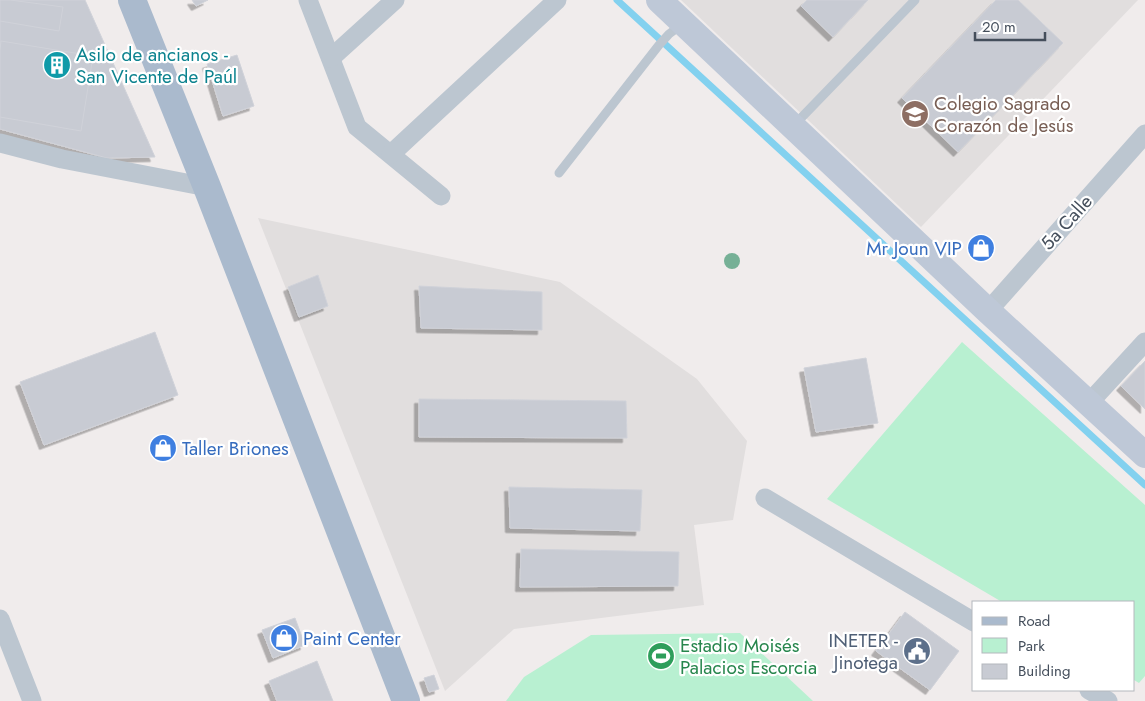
<svg xmlns="http://www.w3.org/2000/svg" width="1145" height="701" font-family="Jost,sans-serif">
<defs>
<filter id="shadow"><feDropShadow dx="-4.5" dy="4.5" stdDeviation="0" flood-color="#0004"/></filter>
</defs>
<rect width="100%" height="100%" fill="#f0ecec"/>
<g fill="#e1dede">
<polygon points="681,0 1138,0 921,227"/>
<polygon points="258,218 560,282 697,379 747,441 733,520 694,525 704,605 514,629 445,691"/>
</g>
<g fill="#b8f0d1">
<polygon points="962,342 1145,505 1145,676 1139,683 1134,680 1134,602 1002,602 827,499"/>
<polygon points="740,633 813,701 506,701 524,677 591,635"/>
</g>
<g fill="none" stroke-linecap="round" stroke-linejoin="round">
<polyline stroke="#83d1ef" stroke-width="7" points="617,0 1145,485"/>
</g>
<g fill="#c8cbd3" stroke="#d0d2d9" filter="url(#shadow)">
<polygon points="0,0 85,0 155,157 107,158 0,129"/>
<polygon points="0,0 10,0 63,7 59,31 0,21"/>
<polygon points="192,0 208,0 196,6"/>
<polygon points="807,0 868,0 833,37 801,6"/>
<polygon points="996,0 1018,0 1063,43 958,152 902,98"/>
<polygon points="1,41 93,56 81,131 0,117 0,50"/>
<polygon points="237,55 254,106 223,116 207,64"/>
<polygon points="318,275 328,306 299,317 288,287"/>
<polygon points="419,286 542,292 542,330 421,328"/>
<polygon points="155,332 178,395 44,445 20,382"/>
<polygon points="866,358 878,423 816,432 804,368"/>
<polygon points="1145,361 1145,409 1121,386"/>
<polygon points="419,399 626,401 627,438 419,437"/>
<polygon points="509,487 642,490 640,531 510,528"/>
<polygon points="521,549 679,552 678,586 520,587"/>
<polygon points="905,612 959,651 930,690 876,651"/>
<polygon points="295,618 305,645 273,658 262,630"/>
<polygon points="317,661 333,701 277,701 269,681"/>
<polygon points="434,675 439,689 429,692 424,678"/>
</g>
<g fill="none" stroke-linecap="round" stroke-linejoin="round">
<g stroke="#bcc6d0" stroke-width="9">
<polyline points="792,125 801,118 915,0"/>
<polyline points="559,173 659,45 669,34 681,25"/>
</g>
<g stroke="#bcc6d0" stroke-width="19">
<polyline points="308,0 357,127 441,196"/>
<polyline points="331,58 395,0"/>
<polyline points="0,143 62,159 207,187"/>
<polyline points="391,154 557,0"/>
<polyline points="988,311 1145,134"/>
<polyline points="1088,404 1145,342"/>
<polyline points="765,498 974,622"/>
<polyline points="0,619 32,701"/>
<polyline points="1089,690 1108,701"/>
</g>
<polyline stroke="#bec8d7" stroke-width="26" points="659,0 988,311 1145,455"/>
<polyline stroke="#aabacd" stroke-width="28" points="132,0 207,187 406,701"/>
</g>
<circle fill="#76b096" cx="732" cy="261" r="8"/>
<defs>
<g id="building-disc" transform="scale(1.4375)"><circle r="9.5" fill="#0f9aa8" stroke="#fff"/><path d="M-4-6H4V6H1V3H-1V6H-4ZM-2.5-4.3h1.7v1.8h-1.7ZM.8-4.3h1.7v1.8H.8ZM-2.5-1h1.7V.8h-1.7ZM.8-1h1.7V.8H.8Z" fill="#fff"/></g>
<g id="university-disc" transform="scale(1.4375)"><circle r="9.5" fill="#8d6e63" stroke="#fff"/><path d="M0-5L7-2L0 1L-7-2ZM-4 1L0 2.5L4 1V4Q0 6-4 4Z" fill="#fff"/></g>
<g id="shop-disc" transform="scale(1.4375)"><circle r="9.5" fill="#3f7fe0" stroke="#fff"/><path d="M-5-2.5h2.3a2.7 3.5 0 0 1 5.4 0H5L5.5 6h-11ZM-1.5-2.5h3a1.5 2.3 0 0 0-3 0Z" fill="#fff"/></g>
<g id="civic-disc" transform="scale(1.4375)"><circle r="9.5" fill="#5c6f8a" stroke="#fff"/><path d="M-.6-6.5H3V-4.5H.6V-3L4-1V1h2V6H-6V1h2V-1L-.6-3ZM-1.2 2.5V6h2.4V2.5Z" fill="#fff"/></g>
<g id="stadium-disc" transform="scale(1.4375)"><circle r="9.5" fill="#2e9e5b" stroke="#fff"/><path d="M0-5a6.5 5 0 1 0 0 10a6.5 5 0 1 0 0-10ZM-3.5-1.8h7v3.6h-7Z" fill="#fff"/></g>
</defs>
<g fill-rule="evenodd">
<use href="#building-disc" x="57" y="65"/>
<use href="#university-disc" x="915" y="114"/>
<use href="#shop-disc" x="981" y="248"/>
<use href="#shop-disc" x="163" y="448"/>
<use href="#shop-disc" x="284" y="638"/>
<use href="#civic-disc" x="917" y="651"/>
<use href="#stadium-disc" x="661" y="656"/>
</g>
<g text-anchor="middle" stroke-width="4.5" stroke-linejoin="round" paint-order="stroke">
<g font-size="19" fill="#0d838f" stroke="#fff" text-anchor="start">
<text x="76" y="61">Asilo de ancianos -<tspan x="76" dy="22">San Vicente de Paúl</tspan></text>
</g>
<g font-size="19" fill="#785e54" stroke="#fff" text-anchor="start">
<text x="934" y="110">Colegio Sagrado<tspan x="934" dy="22">Corazón de Jesús</tspan></text>
</g>
<g font-size="19" fill="#444e5b" stroke="#fff">
<text transform="translate(1066 222) rotate(-48)" y="7">5a Calle</text>
</g>
<g font-size="19" fill="#366cbe" stroke="#fff" text-anchor="start">
<text x="962" y="255" text-anchor="end">Mr Joun VIP</text>
<text x="182" y="455">Taller Briones</text>
<text x="303" y="645">Paint Center</text>
</g>
<g font-size="19" fill="#4e5e75" stroke="#fff" text-anchor="end">
<text x="898" y="647">INETER -<tspan x="898" dy="22">Jinotega</tspan></text>
</g>
<g font-size="19" fill="#27864d" stroke="#fff" text-anchor="start">
<text x="680" y="652">Estadio Moisés<tspan x="680" dy="22">Palacios Escorcia</tspan></text>
</g>
</g>
<rect x="972" y="601" width="162" height="90" fill="#ffffff" stroke="#b4b8bd"/>
<rect x="982" y="617" width="25" height="8" fill="#aabacd" stroke="#b4b8bd"/>
<text x="1018" y="626" font-size="15" fill="#444e5b">Road</text>
<rect x="982" y="638" width="25" height="15" fill="#b8f0d1" stroke="#b4b8bd"/>
<text x="1018" y="651" font-size="15" fill="#444e5b">Park</text>
<rect x="982" y="664" width="25" height="15" fill="#c8cbd3" stroke="#b4b8bd"/>
<text x="1018" y="676" font-size="15" fill="#444e5b">Building</text>
<path d="M975 32v8h70v-8" fill="none" stroke="#444e5b" stroke-width="2.5"/>
<text x="982" y="32" font-size="15" fill="#444e5b" stroke="#ffffff" stroke-width="4" paint-order="stroke">20 m</text>
</svg>
